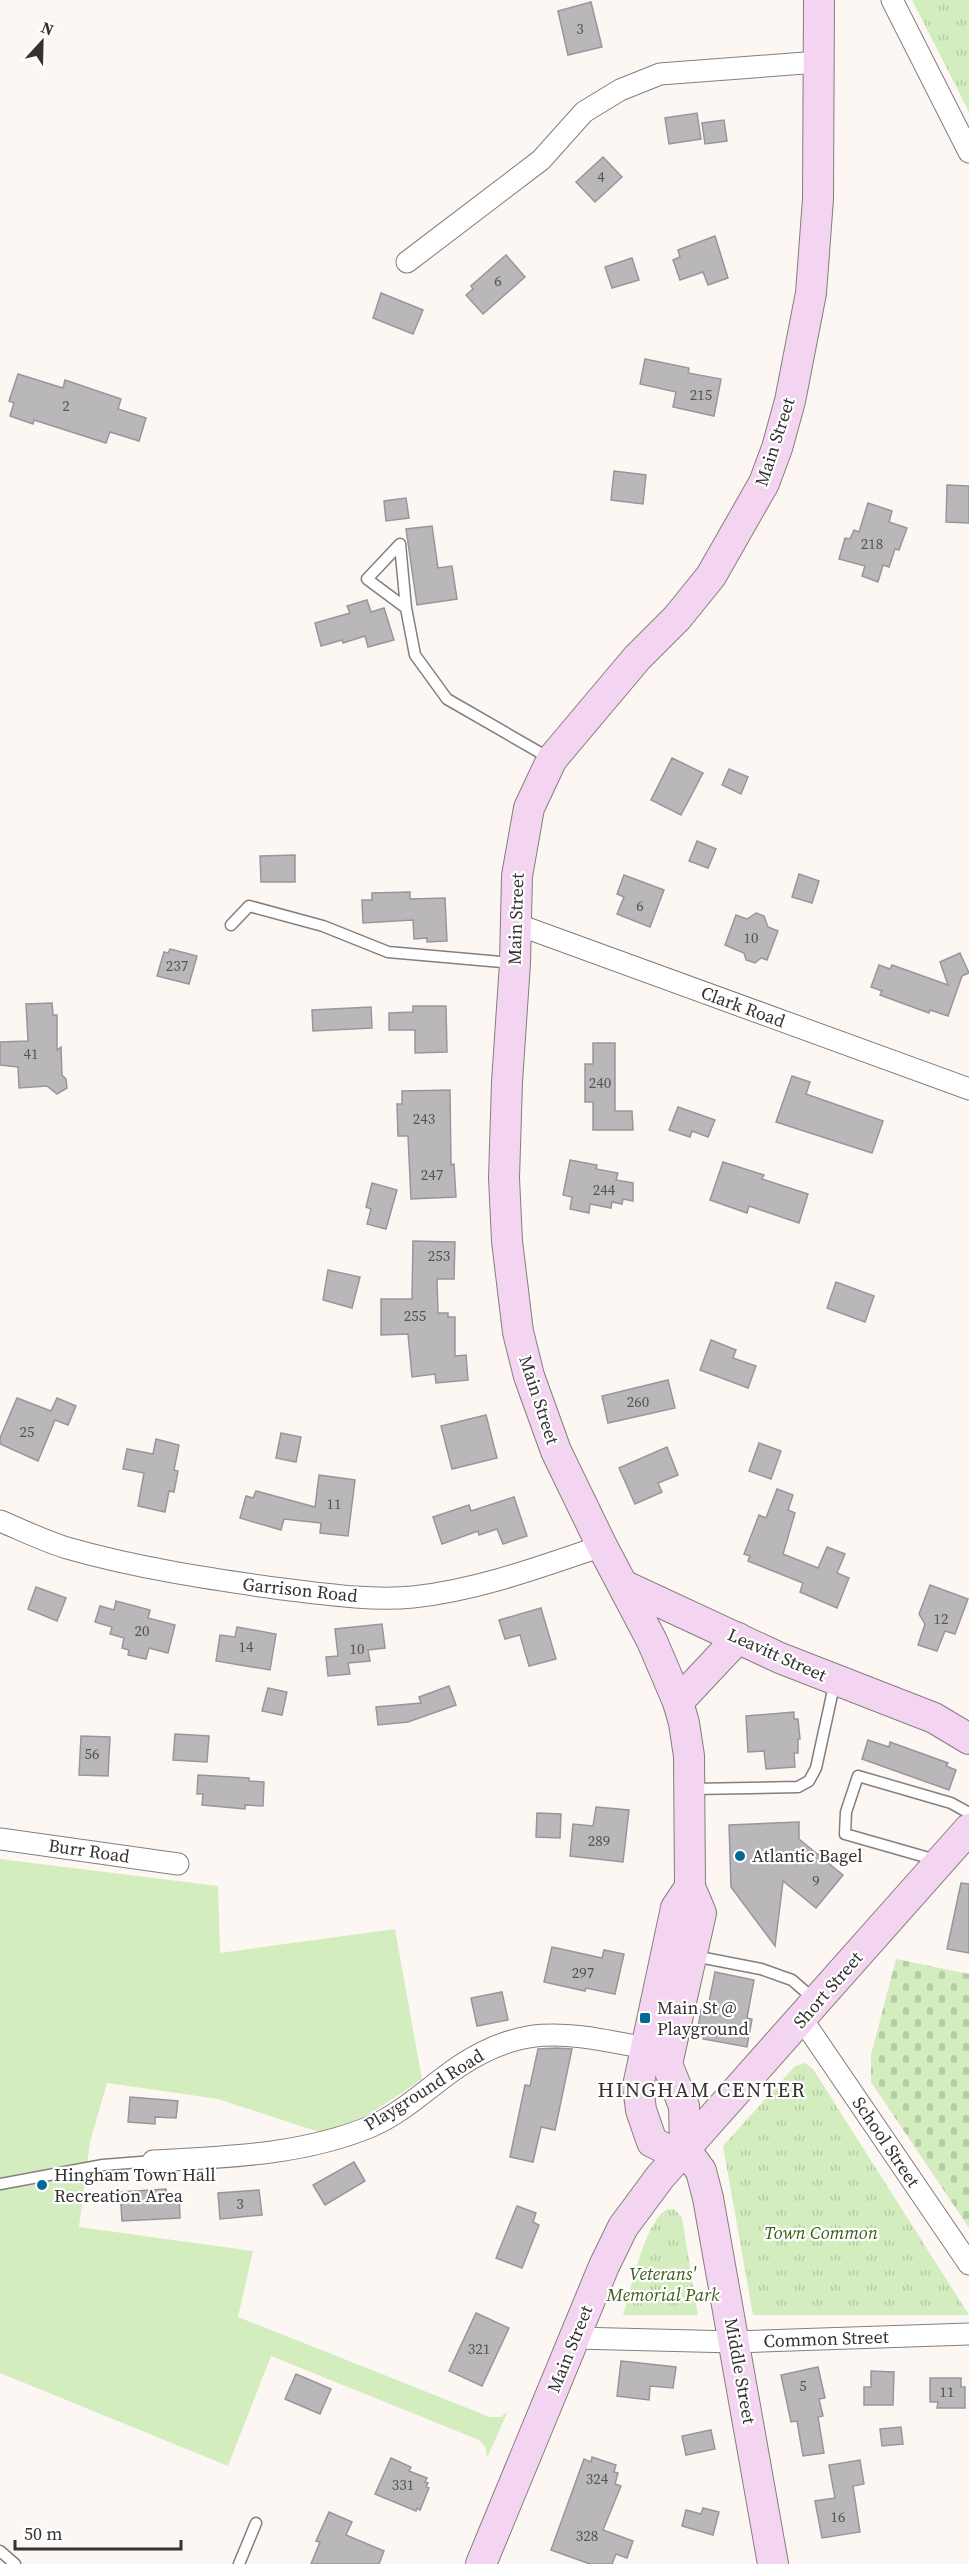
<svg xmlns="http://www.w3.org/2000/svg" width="969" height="2564" font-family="'Source Serif 4',serif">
<defs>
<pattern id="cemetery-stones" width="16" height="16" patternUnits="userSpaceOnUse" patternTransform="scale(1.5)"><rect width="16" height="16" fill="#d3edbe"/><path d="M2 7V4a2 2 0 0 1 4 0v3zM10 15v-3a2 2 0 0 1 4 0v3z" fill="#b6cca4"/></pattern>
<pattern id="park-tufts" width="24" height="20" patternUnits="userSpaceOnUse" patternTransform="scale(1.5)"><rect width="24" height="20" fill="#d3edbe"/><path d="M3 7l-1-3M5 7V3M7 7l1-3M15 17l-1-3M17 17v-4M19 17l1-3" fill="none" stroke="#b6cca4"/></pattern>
</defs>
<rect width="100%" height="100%" fill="#fdf7f4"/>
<polygon fill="url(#cemetery-stones)" points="896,1959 969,1974 969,2228 871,2082 871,2055"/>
<g fill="url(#park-tufts)">
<polygon points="912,0 969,0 969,112"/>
<polygon points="805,2063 813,2069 969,2315 753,2315 723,2146 795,2066"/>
<path d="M668,2209L675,2210L682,2218L698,2315H623C631,2290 645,2219 668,2209Z"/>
</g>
<polygon fill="#d3edbe" points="0,1859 218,1886 220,1953 395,1929 422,2079 370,2114 322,2133 218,2099 107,2083 90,2142 79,2227 253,2251 238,2317 490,2417 501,2417 508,2411 487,2458 486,2448 479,2440 271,2356 228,2466 0,2373"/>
<g fill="#bab7bb" stroke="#99969b" stroke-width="1.5">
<polygon points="591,2 602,47 568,55 558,11"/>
<polygon points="697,113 701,139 669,144 665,118"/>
<polygon points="724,120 727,141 705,144 702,123"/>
<polygon points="603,157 622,177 595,202 576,182"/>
<polygon points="715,236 728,278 708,285 703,272 680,280 673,260 680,257 678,250"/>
<polygon points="506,255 525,277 483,314 466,295 473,289 471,286"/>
<polygon points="632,258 639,280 612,288 605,267"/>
<polygon points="381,293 423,310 413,334 373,318"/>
<polygon points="645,359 689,368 688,373 721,379 714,416 673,407 676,392 640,384"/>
<polygon points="18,374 63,388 65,380 121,399 118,409 146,418 139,441 110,432 106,443 34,420 33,424 10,416 14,403 9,401"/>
<polygon points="614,471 646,475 643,504 611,500"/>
<polygon points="947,485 969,486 969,523 946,522"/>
<polygon points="406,498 409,518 386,521 384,501"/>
<polygon points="868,503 892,511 889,522 907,528 899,550 895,549 889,567 883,565 878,582 862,576 865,566 839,559 845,538 850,539 854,530 859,532"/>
<polygon points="432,526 438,568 452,566 457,599 417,605 406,529"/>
<polygon points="367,600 371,612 384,608 394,640 368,647 365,636 343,643 342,640 321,646 315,623 350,613 347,606"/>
<polygon points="672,758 703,773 681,815 651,800"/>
<polygon points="729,769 748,777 741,794 722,785"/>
<polygon points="697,841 716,849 708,868 689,861"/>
<polygon points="295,855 295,882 261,882 260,856"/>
<polygon points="799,874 819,881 812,903 792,897"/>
<polygon points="624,875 664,890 650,927 617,914 624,897 617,894"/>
<polygon points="410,892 410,899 445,898 447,941 427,942 427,938 414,939 413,920 363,923 362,900 372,900 372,893"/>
<polygon points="756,913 764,916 768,927 778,931 767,960 761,958 755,963 746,960 744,953 725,945 736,915 747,919"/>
<polygon points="170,949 197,956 189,984 157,976 164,952 168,953"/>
<polygon points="960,953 969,973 962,976 948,1016 930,1010 929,1013 880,995 882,991 871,987 879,965 890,969 892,965 948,985 940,962"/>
<polygon points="52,1003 53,1015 57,1015 57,1050 61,1047 62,1075 66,1079 67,1088 57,1094 47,1086 19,1088 18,1067 0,1065 0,1042 28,1041 26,1004"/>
<polygon points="413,1006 446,1006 447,1052 415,1053 415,1030 389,1030 389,1013 413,1012"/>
<polygon points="371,1007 372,1028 313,1031 312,1010"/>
<polygon points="593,1043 615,1043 615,1111 632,1111 633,1130 593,1130 593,1102 585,1102 585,1064 593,1064"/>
<polygon points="792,1076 810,1082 806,1094 883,1121 872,1153 776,1122"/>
<polygon points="450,1090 451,1165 454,1164 456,1197 411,1199 408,1136 398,1136 397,1104 402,1104 402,1091"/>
<polygon points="678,1107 715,1120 708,1137 692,1131 690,1137 669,1130"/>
<polygon points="570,1160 597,1165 596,1169 618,1173 616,1180 633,1183 633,1201 623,1199 622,1204 612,1202 611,1208 590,1204 589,1213 570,1209 572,1197 563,1195"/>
<polygon points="723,1162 764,1175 762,1179 808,1194 799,1223 749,1206 747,1213 710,1200"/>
<polygon points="372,1183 397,1190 386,1229 367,1224 371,1209 366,1207"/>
<polygon points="413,1241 455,1242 454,1279 437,1279 438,1313 448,1313 448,1317 455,1317 455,1356 466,1355 468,1380 436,1383 435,1374 412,1377 408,1334 381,1335 381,1299 412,1299"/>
<polygon points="328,1270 360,1277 352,1308 323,1300"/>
<polygon points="836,1282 874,1296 865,1322 827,1308"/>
<polygon points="711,1340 736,1350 733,1358 756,1366 748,1388 700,1370"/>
<polygon points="668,1380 675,1408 608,1423 602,1396"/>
<polygon points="17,1398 51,1411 57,1398 76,1406 68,1425 55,1420 38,1461 0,1444 0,1438"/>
<polygon points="486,1415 497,1458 452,1469 441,1426"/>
<polygon points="281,1433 301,1437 296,1462 276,1458"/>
<polygon points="156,1439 179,1445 174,1470 178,1471 174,1492 169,1491 165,1512 138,1506 144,1473 123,1469 127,1449 153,1454"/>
<polygon points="759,1443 781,1451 771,1479 749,1471"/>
<polygon points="667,1447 678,1475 658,1483 662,1492 635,1504 619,1468"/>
<polygon points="319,1475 355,1480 348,1536 320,1533 321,1523 284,1519 281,1530 240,1518 246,1496 253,1498 256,1491 315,1507"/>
<polygon points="777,1489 793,1495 788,1510 795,1513 783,1554 818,1568 827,1547 845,1554 837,1573 849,1578 837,1608 800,1592 803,1583 748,1561 750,1556 744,1554 759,1515 766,1518"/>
<polygon points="514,1497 527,1536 503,1544 497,1529 479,1535 478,1531 442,1544 433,1517 469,1505 471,1511"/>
<polygon points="930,1585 968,1599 955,1634 945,1631 937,1651 918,1645 925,1624 919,1614"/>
<polygon points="36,1587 66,1598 57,1621 28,1609"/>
<polygon points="116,1601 150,1610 148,1618 175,1625 168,1653 149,1648 146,1659 128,1655 129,1650 122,1648 124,1638 110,1634 112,1627 95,1622 100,1606 114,1610"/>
<polygon points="541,1608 556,1659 529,1666 520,1635 505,1639 499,1620"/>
<polygon points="382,1624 385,1648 368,1650 370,1661 348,1663 350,1674 328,1676 326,1657 338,1656 335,1629"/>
<polygon points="237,1627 276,1634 270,1670 216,1661 220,1635 235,1637"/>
<polygon points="449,1686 456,1705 408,1722 378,1725 376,1707 421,1703 419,1697"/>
<polygon points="268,1688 287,1692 282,1715 262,1711"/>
<polygon points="794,1712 794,1719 798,1719 800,1739 798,1739 798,1753 794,1753 795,1767 766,1769 764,1751 748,1752 746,1716"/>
<polygon points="175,1734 209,1736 207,1762 173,1760"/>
<polygon points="81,1736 110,1737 108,1776 79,1775"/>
<polygon points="868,1740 889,1747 890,1742 948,1763 946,1766 956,1770 949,1790 862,1759"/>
<polygon points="198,1775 249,1778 249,1781 264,1782 263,1806 245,1805 245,1809 202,1805 203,1794 197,1794"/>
<polygon points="596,1807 629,1810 623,1862 570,1856 573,1824 593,1826"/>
<polygon points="537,1813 561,1814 560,1838 536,1837"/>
<polygon points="799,1822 799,1839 843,1875 816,1908 783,1881 775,1946 731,1887 729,1825"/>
<polygon points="961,1883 969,1884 969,1953 947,1949"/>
<polygon points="552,1947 602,1958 604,1950 624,1954 615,1994 586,1988 585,1991 544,1982"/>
<polygon points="715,1972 754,1980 747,2018 752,2019 747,2047 703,2039 704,2035 697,2033 701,2010 707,2012"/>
<polygon points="502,1992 508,2020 477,2026 471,1998"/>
<polygon points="556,2048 572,2049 555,2130 541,2127 533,2162 510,2157 525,2085 530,2086 538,2049"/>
<polygon points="130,2097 178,2101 176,2118 155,2117 155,2124 128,2122"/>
<polygon points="354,2162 365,2181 325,2205 313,2185"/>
<polygon points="166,2189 166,2194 179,2193 180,2218 122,2221 120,2192"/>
<polygon points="259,2190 262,2215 220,2219 218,2193"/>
<polygon points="517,2206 536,2213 533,2222 539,2225 522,2268 496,2258"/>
<polygon points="476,2313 509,2328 482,2386 449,2371"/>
<polygon points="621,2361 676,2367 673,2388 650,2386 649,2400 617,2396"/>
<polygon points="818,2367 825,2398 819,2399 823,2416 818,2417 824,2453 803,2456 797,2421 791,2422 781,2375"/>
<polygon points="871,2371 894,2372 893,2405 864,2405 864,2387 871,2387"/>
<polygon points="296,2374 331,2389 320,2414 285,2399"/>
<polygon points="930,2378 961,2378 961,2387 965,2387 965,2408 937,2408 938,2402 930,2402"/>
<polygon points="901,2427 903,2444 882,2446 880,2429"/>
<polygon points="711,2430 715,2449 686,2455 682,2436"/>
<polygon points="592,2457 616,2465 614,2472 618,2473 615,2484 621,2486 603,2530 633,2541 627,2558 616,2554 612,2564 590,2564 551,2550 584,2459 591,2462"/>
<polygon points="391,2458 411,2467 409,2471 427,2478 425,2482 428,2483 426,2487 429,2488 420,2510 417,2508 416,2511 375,2494"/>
<polygon points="860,2460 864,2484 853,2486 860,2532 822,2538 815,2501 835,2498 829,2465"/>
<polygon points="703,2508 719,2512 713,2535 682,2526 686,2510 701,2514"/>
<polygon points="329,2512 352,2522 346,2535 384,2551 379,2564 311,2564 320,2542 316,2541"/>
</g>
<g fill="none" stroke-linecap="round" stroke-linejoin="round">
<g stroke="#847f7c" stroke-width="13">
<g id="lane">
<polyline points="406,608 367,579 400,544 406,608 415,655 447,699 551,759"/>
<polyline points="231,925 249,906 323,926 388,952 512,963"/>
<polyline points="693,1789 798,1787 809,1781 816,1768 835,1681"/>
<polyline points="936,1860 845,1834 846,1812 858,1776 951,1803 969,1813"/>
<polyline points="694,1956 761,1969 792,1980 815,2000"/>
<polyline points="0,2184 103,2165 153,2161"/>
<polyline points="0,2551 15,2564"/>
<polyline points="239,2564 256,2523"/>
</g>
</g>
<g stroke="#847f7c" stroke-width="23">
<g id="street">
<polyline points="892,0 969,152"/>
<polyline points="407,262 541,160 584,112 620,90 660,74 818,62"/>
<polyline points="516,924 969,1089"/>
<path d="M0,1521C22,1530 44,1541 67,1548C137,1568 210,1579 282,1589C324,1594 370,1601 413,1597C478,1590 540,1567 602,1546"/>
<polyline points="0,1839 178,1864"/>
<polyline points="802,2019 969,2264"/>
<path d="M153,2161C227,2157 303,2155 372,2126C404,2112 430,2086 458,2067C532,2017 578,2037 659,2050"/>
<polyline points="575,2338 735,2342 969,2334"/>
</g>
</g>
<g stroke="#847f7c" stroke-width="32">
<g id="secondary">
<polyline points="623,1585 780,1658 934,1718 969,1739"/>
<polyline points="678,1702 738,1638"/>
<polyline points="685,2149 684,2106 667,2064 701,1913 690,1887 689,1756 684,1723 678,1702 652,1641 602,1546 556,1451 529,1376 518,1332 507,1241 504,1178 507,1082 515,963 517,876 529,808 552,759 637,658 677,618 711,576 764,483 777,448 790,401 811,293 818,199 819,0"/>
<polyline points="685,2149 701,2171 708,2198 773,2564"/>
<polyline points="685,2149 668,2150 652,2142 641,2110 638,2086 676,1908 690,1887"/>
<polyline points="481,2564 604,2266 623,2227 660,2177 969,1829"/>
</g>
</g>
<use href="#lane" stroke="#fff" stroke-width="10"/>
<use href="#street" stroke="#fff" stroke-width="21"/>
<use href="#secondary" stroke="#f3d5f1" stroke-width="30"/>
</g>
<g fill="#006997" stroke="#fff" stroke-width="2">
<circle cx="740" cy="1856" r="6"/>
<rect x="639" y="2012" width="12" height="12" rx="3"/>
<circle cx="42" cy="2185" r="6"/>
</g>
<g text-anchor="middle" stroke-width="4.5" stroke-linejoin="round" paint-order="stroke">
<g font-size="15" fill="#565354">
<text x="580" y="34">3</text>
<text x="601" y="182">4</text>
<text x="498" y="286">6</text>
<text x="701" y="400">215</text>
<text x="66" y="411">2</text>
<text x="872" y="549">218</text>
<text x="640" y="911">6</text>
<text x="751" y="943">10</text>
<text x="177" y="971">237</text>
<text x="31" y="1059">41</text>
<text x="600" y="1088">240</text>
<text x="424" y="1124">243</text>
<text x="432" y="1180">247</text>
<text x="604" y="1195">244</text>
<text x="439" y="1261">253</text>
<text x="415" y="1321">255</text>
<text x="638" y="1407">260</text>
<text x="27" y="1437">25</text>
<text x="334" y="1509">11</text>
<text x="941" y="1624">12</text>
<text x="142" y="1636">20</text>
<text x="246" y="1652">14</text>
<text x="357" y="1654">10</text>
<text x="92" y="1759">56</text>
<text x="599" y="1846">289</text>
<text x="816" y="1886">9</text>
<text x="583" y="1978">297</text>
<text x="240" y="2209">3</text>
<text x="479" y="2354">321</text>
<text x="803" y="2391">5</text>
<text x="947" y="2397">11</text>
<text x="597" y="2484">324</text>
<text x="403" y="2490">331</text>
<text x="838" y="2522">16</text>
<text x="587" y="2541">328</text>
</g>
<g font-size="18" fill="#353231" stroke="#fff">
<text transform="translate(775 442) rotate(-72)" y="6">Main Street</text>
<text transform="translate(516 919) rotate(-88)" y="6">Main Street</text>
<text transform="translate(743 1007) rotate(20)" y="6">Clark Road</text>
<text transform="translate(539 1400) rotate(72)" y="6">Main Street</text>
<text transform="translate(300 1590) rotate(6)" y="6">Garrison Road</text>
<text transform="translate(777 1655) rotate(24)" y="6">Leavitt Street</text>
<text transform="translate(89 1851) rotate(8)" y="6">Burr Road</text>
<text transform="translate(828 1990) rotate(-49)" y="6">Short Street</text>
<text transform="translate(424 2090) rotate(-32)" y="6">Playground Road</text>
<text transform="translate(886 2142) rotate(56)" y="6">School Street</text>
<text transform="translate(826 2339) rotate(-2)" y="6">Common Street</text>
<text transform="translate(570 2349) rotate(-68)" y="6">Main Street</text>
<text transform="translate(740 2371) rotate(80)" y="6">Middle Street</text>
</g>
<g font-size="18" fill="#353231" stroke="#fff" text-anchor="start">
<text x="752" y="1862">Atlantic Bagel</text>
<text x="657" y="2014">Main St @<tspan x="657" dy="21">Playground</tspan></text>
<text x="54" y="2181">Hingham Town Hall<tspan x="54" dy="21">Recreation Area</tspan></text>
</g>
<g font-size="18" font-style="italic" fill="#3d5c1a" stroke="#fff">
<text x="821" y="2239">Town Common</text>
<text x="663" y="2280">Veterans'<tspan x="663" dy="21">Memorial Park</tspan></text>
</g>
<g font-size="21" letter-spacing="1.5" fill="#353231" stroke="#fff">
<text x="702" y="2097">HINGHAM CENTER</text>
</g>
</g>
<g transform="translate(42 42) rotate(22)" stroke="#ffffff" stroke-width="4.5" paint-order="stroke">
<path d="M0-4.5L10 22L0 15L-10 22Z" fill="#353231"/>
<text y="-9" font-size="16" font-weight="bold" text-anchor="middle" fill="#353231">N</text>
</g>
<path d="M15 2540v9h166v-9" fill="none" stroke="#353231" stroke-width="3"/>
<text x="24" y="2540" font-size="18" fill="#353231" stroke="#ffffff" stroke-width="4.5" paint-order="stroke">50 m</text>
</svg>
